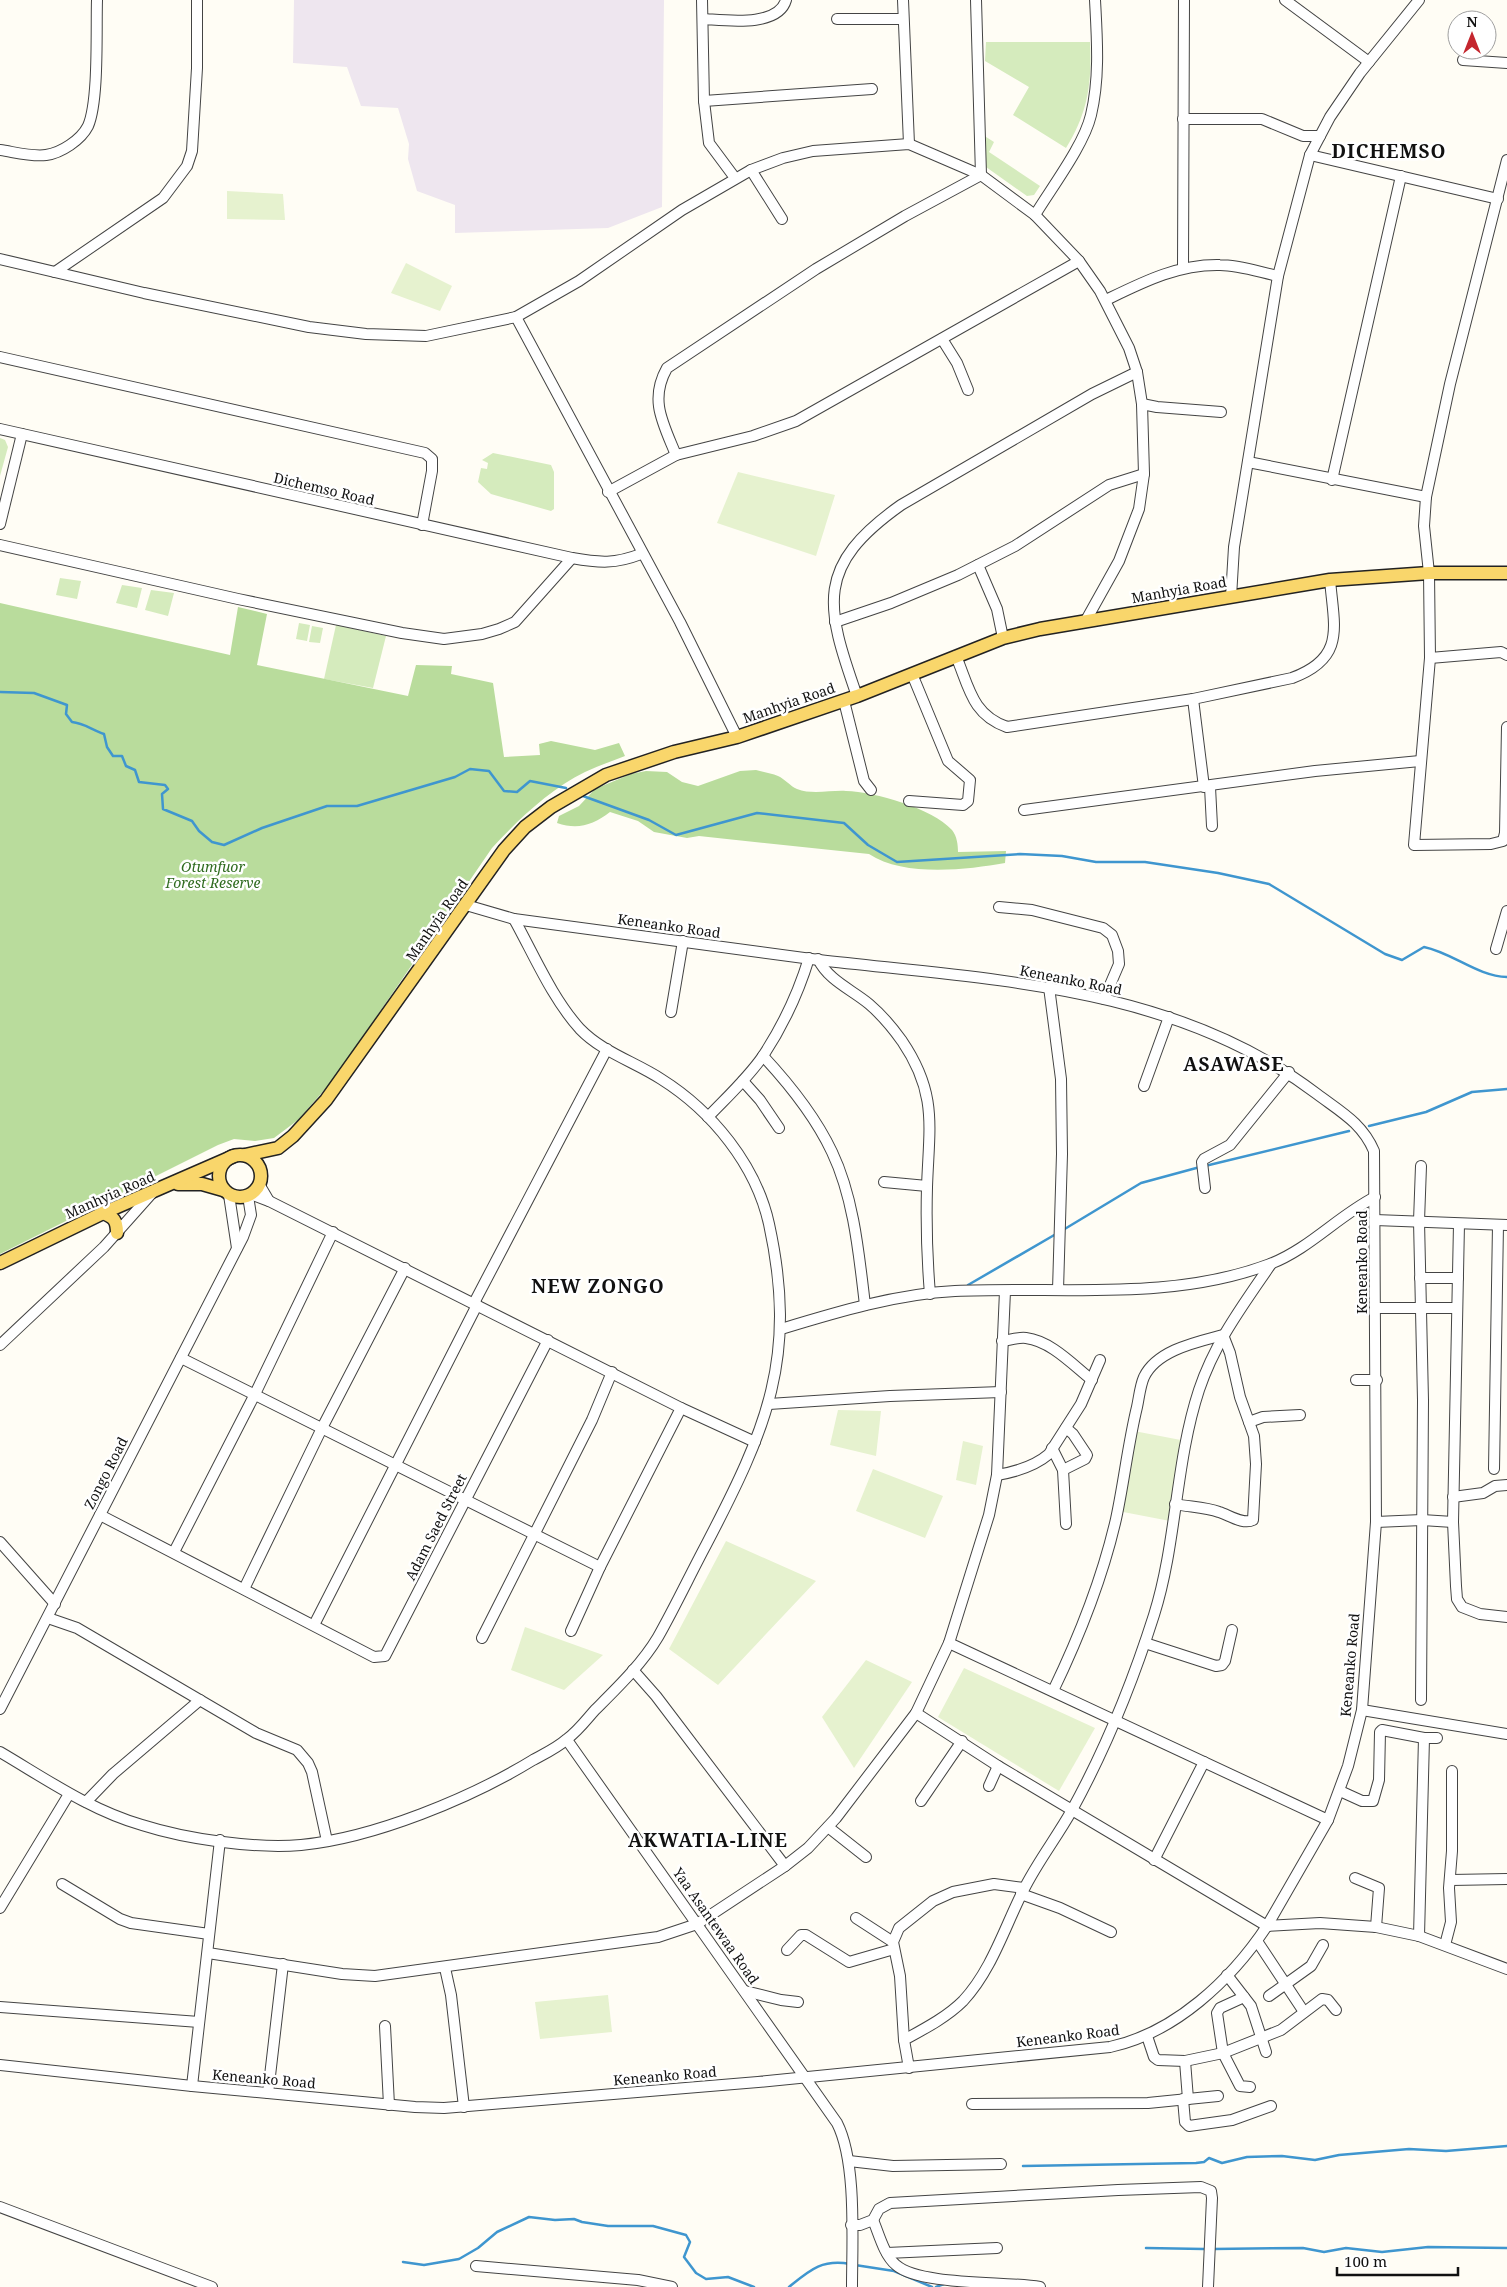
<svg xmlns="http://www.w3.org/2000/svg" width="1507" height="2287" font-family="'Noto Serif',serif">
<rect width="100%" height="100%" fill="#fffdf5"/>
<polygon fill="#eee6ef" points="294,0 664,0 662,207 608,228 455,233 455,205 417,191 408,159 409,144 398,108 361,106 347,67 293,63"/>
<g fill="#d5ebbd">
<path d="M986,42H1090C1092,83 1088,113 1066,148L1013,115L1029,87L985,61Z"/>
<polygon points="983,135 994,142 989,152 1040,186 1034,195 1027,196 986,167"/>
<polygon points="0,438 5,440 8,447 0,476"/>
<polygon points="493,453 551,465 554,472 554,509 551,511 491,494 478,482 481,468 487,469 488,463 482,460"/>
<polygon points="60,578 81,581 77,599 56,595"/>
<polygon points="122,585 142,588 137,608 116,603"/>
<polygon points="151,590 174,593 168,616 145,610"/>
<polygon points="299,623 310,625 307,641 296,639"/>
<polygon points="336,625 386,636 373,688 324,679"/>
<polygon points="312,626 323,628 320,643 309,642"/>
</g>
<g fill="#b9dc9c">
<path d="M0,603L230,655L238,607L267,614L257,665L408,696L416,665L452,666L451,674L493,683L504,757L540,755L539,744L551,741L595,750L619,743L625,756C612,761 598,766 585,772C550,789 519,819 492,848L333,1080L298,1120L274,1138L255,1141L234,1139L218,1145L0,1254Z"/>
<path d="M756,770C763,772 771,773 778,776C785,779 790,786 797,789C812,795 831,790 846,791C875,792 932,808 952,830C957,836 958,845 958,852L1006,851L1005,863C966,870 903,877 869,854L699,836L687,838L654,832L638,821L610,812C593,825 578,830 557,823L559,816L579,806L595,789L631,774L646,771L667,772L682,782L698,786L740,771Z"/>
</g>
<g fill="#e6f2cf">
<polygon points="227,191 283,194 285,220 227,219"/>
<polygon points="406,263 452,286 440,311 391,293"/>
<polygon points="738,472 835,495 816,556 717,523"/>
<polygon points="838,1410 881,1411 876,1456 830,1445"/>
<polygon points="1134,1431 1186,1441 1170,1521 1118,1511"/>
<polygon points="963,1441 983,1446 976,1485 956,1480"/>
<polygon points="873,1469 943,1496 925,1538 856,1511"/>
<polygon points="726,1541 816,1581 718,1685 669,1649"/>
<polygon points="525,1627 603,1655 564,1690 511,1670"/>
<polygon points="866,1660 912,1682 854,1768 822,1717"/>
<polygon points="964,1668 1095,1728 1059,1791 938,1717"/>
<polygon points="608,1995 612,2032 540,2039 535,2002"/>
</g>
<g fill="none" stroke-linecap="round" stroke-linejoin="round">
<g stroke="#3f96cf" stroke-width="2.5">
<path d="M0,692L34,693L67,705L66,714L72,722C84,723 92,730 104,734L107,747L113,756H122L126,766L135,770L139,782L165,785L168,789L162,794L163,809L192,821L199,831L212,842L224,845L262,828L327,806H357L455,777L470,769L489,771L504,791L517,792L530,781L566,788"/>
<path d="M583,796L649,820L676,835L757,813L844,823L868,845L897,862L1020,854L1062,856L1096,862H1145L1218,873L1269,884L1385,954L1402,960L1424,947C1453,953 1477,976 1507,977"/>
<polyline points="1369,1126 1426,1112 1472,1092 1507,1089"/>
<polyline points="1205,1166 1349,1131"/>
<polyline points="1063,1230 1141,1183 1200,1167"/>
<polyline points="968,1285 1056,1234"/>
<polyline points="1023,2166 1196,2163 1204,2162 1209,2158 1222,2163 1247,2157 1282,2156 1315,2160 1339,2155 1409,2149 1446,2151 1507,2146"/>
<polyline points="1146,2248 1204,2249"/>
<polyline points="1213,2249 1303,2248 1324,2252 1346,2248 1382,2252 1428,2247 1507,2248"/>
<polyline points="403,2262 424,2265 459,2259 478,2248 497,2232 529,2217 555,2220 574,2219 582,2222 608,2226 653,2226 686,2235 690,2242 684,2257 696,2273 706,2279 728,2277 754,2287"/>
<polyline points="855,2265 894,2271 932,2287"/>
<path d="M789,2287C810,2270 822,2259 850,2264"/>
<polyline points="936,2287 944,2284"/>
</g>
<g stroke="#444" stroke-width="12">
<g id="minor">
<polyline points="702,0 704,101 709,143 735,178"/>
<polyline points="903,0 909,144"/>
<polyline points="1285,0 1369,62"/>
<path d="M703,19C724,20 778,28 786,0"/>
<polyline points="837,19 903,19"/>
<polyline points="1463,60 1507,63"/>
<polyline points="704,101 872,89"/>
<polyline points="1183,119 1262,119 1303,136 1320,136"/>
<path d="M0,150C14,152 32,157 46,155C61,153 81,140 88,126C99,101 96,29 97,0"/>
<polyline points="1310,155 1498,199"/>
<polyline points="1507,160 1450,384 1426,497 1424,526 1429,573 1430,658 1414,845 1491,844 1503,841 1505,833 1507,727"/>
<polyline points="751,170 782,219"/>
<path d="M1035,215C1052,187 1084,145 1091,115C1100,77 1097,38 1095,0"/>
<polyline points="0,259 144,293 309,327 366,334 426,336 516,317 579,281 682,210 751,170 783,158 813,151 909,144 981,175 1035,215 1079,261 1100,291 1129,348 1137,372 1142,404 1144,474 1139,509 1119,561 1085,622"/>
<polyline points="1183,268 1184,0"/>
<polyline points="55,272 163,198 187,166 192,151 197,68 197,0"/>
<path d="M1106,300C1143,282 1178,264 1220,265C1239,265 1259,272 1278,276"/>
<polyline points="516,317 680,622 737,737"/>
<polyline points="942,339 957,363 968,390"/>
<polyline points="0,357 425,453 432,459 432,471 422,525"/>
<polyline points="1142,404 1157,407 1221,412"/>
<path d="M0,429L572,558C600,563 615,564 641,554"/>
<path d="M676,455C663,423 649,400 667,368L816,269L905,216L981,175L976,0"/>
<polyline points="1248,462 1426,497"/>
<polyline points="1332,480 1401,176"/>
<polyline points="608,492 676,455 753,436 796,421 1079,261"/>
<polyline points="0,524 22,434"/>
<polyline points="0,545 238,599 402,633 444,639 482,634 499,629 515,622 572,558"/>
<polyline points="978,565 997,609 1003,638"/>
<polyline points="1231,597 1234,547 1278,276 1310,155 1330,117 1360,73 1419,0"/>
<polyline points="835,622 891,603 958,575 1015,546 1109,485 1144,474"/>
<path d="M956,656C969,687 972,715 1007,727L1193,699L1292,678C1346,658 1334,627 1330,580"/>
<polyline points="1430,658 1501,652 1507,655"/>
<path d="M857,696C825,605 815,566 901,505L1092,394L1137,372"/>
<polyline points="1193,699 1204,787"/>
<polyline points="844,701 864,781 871,790"/>
<polyline points="1210,787 1212,826"/>
<polyline points="909,801 963,805 968,801 970,780 948,761 912,674"/>
<polyline points="1024,810 1315,771 1420,761"/>
<polyline points="999,907 1032,910 1103,928 1112,935 1118,951 1119,964 1104,999"/>
<polyline points="1496,949 1507,911"/>
<path d="M818,959C829,981 851,989 869,1004C882,1015 892,1027 902,1041C938,1094 929,1127 927,1187C926,1223 927,1258 930,1294"/>
<polyline points="1049,987 1061,1079 1062,1154 1058,1290"/>
<polyline points="671,1012 683,941"/>
<path d="M763,1056C790,1085 815,1116 832,1152C854,1198 859,1255 865,1305"/>
<polyline points="743,1081 760,1100 779,1128"/>
<polyline points="1144,1086 1169,1017"/>
<path d="M708,1117C727,1097 747,1079 763,1056C782,1027 799,991 809,958"/>
<polyline points="884,1182 927,1186"/>
<polyline points="259,1184 269,1201"/>
<polyline points="1205,1188 1202,1162 1204,1159 1230,1145 1289,1072"/>
<polyline points="250,1194 269,1201 681,1408 755,1442"/>
<polyline points="229,1195 237,1248"/>
<polyline points="1375,1220 1507,1225"/>
<polyline points="1459,1224 1453,1522 1456,1586 1457,1599 1462,1607 1480,1614 1507,1617"/>
<polyline points="1420,1278 1458,1278"/>
<polyline points="474,1303 607,1049"/>
<polyline points="1376,1308 1456,1308"/>
<path d="M781,1329C837,1312 896,1294 955,1291C1059,1286 1170,1302 1270,1264C1309,1249 1338,1216 1375,1197"/>
<path d="M1002,1341C1010,1340 1018,1337 1026,1338C1051,1341 1073,1365 1092,1380"/>
<polyline points="0,1345 104,1247 153,1192"/>
<polyline points="181,1358 600,1567"/>
<polyline points="1356,1380 1377,1380"/>
<polyline points="769,1404 890,1396 1001,1392"/>
<polyline points="1249,1422 1263,1417 1300,1415"/>
<polyline points="1052,1448 1063,1470 1066,1524"/>
<polyline points="1494,1469 1498,1225"/>
<polyline points="1063,1470 1085,1459 1087,1455 1073,1434 1066,1428"/>
<path d="M997,1475C1015,1472 1035,1466 1049,1454L1081,1404L1100,1360"/>
<polyline points="1453,1497 1483,1493 1495,1486 1507,1485"/>
<polyline points="100,1515 374,1657 385,1656 548,1340"/>
<polyline points="1376,1522 1422,1520 1453,1522"/>
<polyline points="0,1542 55,1604"/>
<polyline points="174,1552 255,1394 333,1232"/>
<polyline points="244,1589 322,1428 405,1268"/>
<polyline points="48,1618 77,1628 256,1733 297,1750 308,1763 312,1772 327,1841"/>
<polyline points="314,1625 477,1305"/>
<polyline points="571,1631 600,1567 681,1408"/>
<polyline points="482,1638 592,1420 612,1372"/>
<polyline points="949,1643 1328,1820"/>
<polyline points="1145,1643 1216,1666 1222,1665 1225,1661 1232,1630"/>
<polyline points="633,1670 656,1696 785,1866"/>
<path d="M1053,1691C1080,1635 1102,1580 1116,1519C1124,1482 1128,1444 1137,1407C1139,1398 1140,1386 1144,1377C1157,1350 1197,1342 1223,1335L1230,1353L1240,1397L1254,1436L1256,1464L1253,1520C1243,1525 1229,1515 1219,1512C1205,1507 1189,1507 1175,1504"/>
<polyline points="1421,1700 1423,1400 1419,1221 1421,1166"/>
<polyline points="0,1709 243,1237 251,1215 248,1196"/>
<polyline points="1362,1710 1507,1734"/>
<polyline points="916,1713 998,1766 1267,1926 1320,1923 1376,1927 1419,1936 1507,1969"/>
<path d="M567,1740L837,2123C857,2162 852,2242 852,2287"/>
<path d="M0,1752C46,1779 90,1810 142,1825C186,1839 255,1849 301,1845C374,1838 471,1798 533,1760C544,1754 557,1748 567,1739C578,1731 586,1720 595,1710C617,1688 642,1664 658,1637C675,1607 690,1575 706,1545C767,1428 798,1357 769,1224C756,1165 712,1111 661,1079C635,1062 602,1052 580,1029C552,998 534,955 514,919"/>
<polyline points="989,1786 998,1766"/>
<polyline points="1340,1791 1362,1801 1373,1801 1379,1780 1380,1732 1382,1730 1424,1738 1437,1738"/>
<polyline points="921,1801 962,1741"/>
<polyline points="86,1802 113,1774 200,1700"/>
<polyline points="828,1827 866,1857"/>
<polyline points="1154,1860 1204,1762"/>
<polyline points="1355,1878 1379,1888 1376,1927"/>
<polyline points="1451,1880 1507,1879"/>
<polyline points="62,1884 120,1919 131,1923 209,1934"/>
<polyline points="1021,1894 1060,1908 1111,1932"/>
<polyline points="0,1908 69,1794"/>
<polyline points="856,1918 893,1942"/>
<polyline points="1419,1936 1424,1738"/>
<polyline points="1257,1941 1304,2012"/>
<polyline points="1445,1945 1451,1922 1449,1888 1452,1851 1452,1771"/>
<polyline points="787,1950 801,1935 806,1935 849,1962 894,1949"/>
<polyline points="208,1953 342,1974 375,1976 658,1937 697,1924 785,1866 808,1848 836,1818 916,1713 949,1643 989,1515 997,1475 1005,1291"/>
<polyline points="445,1968 451,1995 464,2107"/>
<polyline points="1227,1975 1251,2006 1266,2052"/>
<polyline points="745,1991 781,2000 798,2002"/>
<polyline points="1269,1996 1311,1966 1323,1945"/>
<polyline points="1244,1997 1220,2008 1217,2013 1223,2053 1240,2086 1250,2087"/>
<polyline points="0,2007 199,2022"/>
<polyline points="385,2026 389,2105"/>
<polyline points="1147,2036 1154,2057 1158,2060 1185,2061 1223,2053 1281,2030 1322,1999 1328,2000 1336,2010"/>
<polyline points="904,2040 900,1976 893,1942 899,1928 933,1901 953,1892 994,1884 1024,1888"/>
<polyline points="1185,2061 1188,2099"/>
<path d="M0,2065L192,2086L415,2107L444,2108L758,2082L1110,2047C1175,2033 1231,1980 1267,1926L1328,1820L1348,1766L1362,1710L1376,1522L1374,1151C1362,1123 1341,1112 1317,1094C1174,985 991,980 819,960C717,947 616,932 514,919L466,905"/>
<path d="M909,2068L904,2040C924,2029 947,2017 963,2001C992,1970 1005,1926 1024,1889C1038,1861 1057,1837 1072,1810C1106,1748 1133,1681 1154,1615C1177,1542 1175,1463 1199,1390C1215,1342 1243,1305 1271,1264"/>
<polyline points="192,2086 220,1840"/>
<polyline points="268,2093 283,1964"/>
<polyline points="1183,2099 1185,2122 1189,2126 1232,2120 1271,2106"/>
<polyline points="972,2104 1148,2103 1218,2096"/>
<polyline points="849,2161 893,2166 1001,2164"/>
<polyline points="0,2207 212,2287"/>
<path d="M873,2220C879,2234 884,2255 896,2265C920,2286 1005,2281 1040,2287"/>
<polyline points="851,2225 860,2225 873,2220 879,2209 890,2203 1118,2190 1201,2187 1211,2191 1212,2198 1208,2287"/>
<polyline points="887,2253 997,2248"/>
<polyline points="476,2266 638,2280 672,2287"/>
</g>
</g>
<g stroke="#222" stroke-width="15">
<g id="major">
<circle cx="240" cy="1176" r="21"/>
<polyline points="245,1155 278,1148 293,1136 326,1100 504,850 525,827 551,807 606,775 674,752 737,737 857,696 1003,638 1040,629 1330,580 1429,573 1507,573"/>
<polyline points="178,1184 202,1184 223,1190"/>
<path d="M103,1213C114,1217 117,1221 117,1233"/>
<polyline points="0,1263 103,1213 234,1156"/>
</g>
</g>
<use href="#minor" stroke="#fff" stroke-width="10"/>
<use href="#major" stroke="#f9d66b" stroke-width="12"/>
</g>
<g text-anchor="middle" stroke-width="5" stroke-linejoin="round" paint-order="stroke">
<g font-size="14" fill="#111" stroke="#fff">
<text transform="translate(324 489) rotate(13)" y="5">Dichemso Road</text>
<text transform="translate(1179 590) rotate(-10)" y="5">Manhyia Road</text>
<text transform="translate(789 703) rotate(-19)" y="5">Manhyia Road</text>
<text transform="translate(437 920) rotate(-55)" y="5">Manhyia Road</text>
<text transform="translate(669 926) rotate(8)" y="5">Keneanko Road</text>
<text transform="translate(1071 980) rotate(11)" y="5">Keneanko Road</text>
<text transform="translate(110 1195) rotate(-24)" y="5">Manhyia Road</text>
<text transform="translate(1362 1262) rotate(-90)" y="5">Keneanko Road</text>
<text transform="translate(106 1473) rotate(-63)" y="5">Zongo Road</text>
<text transform="translate(436 1527) rotate(-63)" y="5">Adam Saed Street</text>
<text transform="translate(1350 1665) rotate(-85)" y="5">Keneanko Road</text>
<text transform="translate(716 1926) rotate(55)" y="5">Yaa Asantewaa Road</text>
<text transform="translate(1068 2036) rotate(-7)" y="5">Keneanko Road</text>
<text transform="translate(665 2076) rotate(-5)" y="5">Keneanko Road</text>
<text transform="translate(264 2079) rotate(5)" y="5">Keneanko Road</text>
</g>
<g font-size="14" font-style="italic" fill="#2f6b1f" stroke="#fff">
<text x="213" y="872">Otumfuor<tspan x="213" dy="16">Forest Reserve</tspan></text>
</g>
<g font-size="19" font-weight="bold" letter-spacing="1" fill="#111" stroke="#fff">
<text x="1389" y="158">DICHEMSO</text>
<text x="1234" y="1071">ASAWASE</text>
<text x="598" y="1293">NEW ZONGO</text>
<text x="708" y="1847">AKWATIA-LINE</text>
</g>
</g>
<g transform="translate(1472 35)"><circle r="24" fill="#ffffff" stroke="#a0a0a0"/>
<path d="M0-4L9 19L0 12L-9 19Z" fill="#c4262e"/>
<text y="-8" font-size="14" font-weight="bold" text-anchor="middle" fill="#111111">N</text>
</g>
<path d="M1337 2267v8h121v-8" fill="none" stroke="#111111" stroke-width="2.5"/>
<text x="1344" y="2267" font-size="15" fill="#111111" stroke="#ffffff" stroke-width="4" paint-order="stroke">100 m</text>
</svg>
